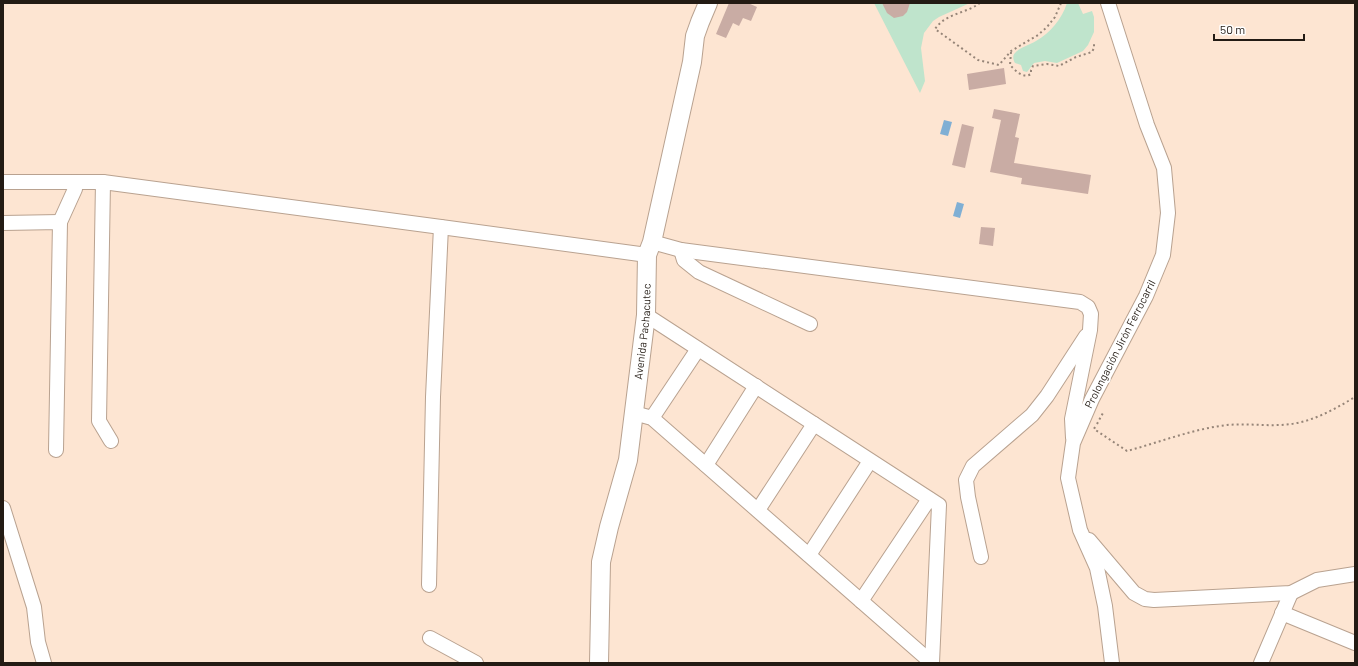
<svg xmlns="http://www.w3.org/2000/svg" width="1358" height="666" font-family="Barlow,sans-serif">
<rect width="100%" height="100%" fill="#fde5d2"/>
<g fill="#bfe4cc">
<polygon points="874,3 970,3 939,17 933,21 924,33 921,48 925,81 920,93"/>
<path d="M1067,3H1078L1083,14L1092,11L1094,17V32L1088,45L1083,51L1057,63L1045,61L1034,63L1027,72L1023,71L1021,65L1015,63C1013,59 1012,55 1016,52C1021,47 1029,45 1036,41C1050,33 1062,19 1067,3Z"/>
</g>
<g fill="#80afd4">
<polygon points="944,120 952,122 948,136 940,134"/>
<polygon points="957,202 964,204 960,218 953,216"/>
</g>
<g fill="#c9aca4">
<polygon points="729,3 748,3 757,7 751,21 743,18 739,26 733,23 726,38 716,34"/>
<polygon points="882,3 910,3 907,12 903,16 894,18 887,13"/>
<polygon points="1004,68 1006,84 969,90 967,74"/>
<polygon points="994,109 1020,114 1015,137 1019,138 1014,163 1091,175 1088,194 1021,184 1022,178 990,172 1001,120 992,118"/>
<polygon points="962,124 974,127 965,168 952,165"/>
<polygon points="981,227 995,228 993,246 979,244"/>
</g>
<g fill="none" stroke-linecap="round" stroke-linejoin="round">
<g stroke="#b9a290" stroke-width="16">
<g id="minor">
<polyline points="1108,3 1147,125 1164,168 1168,213 1163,255 1146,296 1092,399 1073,443 1068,478 1080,530 1097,568 1105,606 1112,663"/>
<polyline points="3,182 103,182 441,227 647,255"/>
<polyline points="103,182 99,421 111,441"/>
<polyline points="60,222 75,189 75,182"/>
<polyline points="3,223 60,222 56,450"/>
<polyline points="652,242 681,250 1080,302 1088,307 1091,314 1090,330 1072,419 1073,438"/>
<polyline points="681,250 684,260 699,272 810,324"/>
<polyline points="646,315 939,505 932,663"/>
<polyline points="634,413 652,418 932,663"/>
<polyline points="652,418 698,349"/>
<polyline points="706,465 756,386"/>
<polyline points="3,508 34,607 38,642 44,663"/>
<polyline points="758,510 814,424"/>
<polyline points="1089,540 1134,593 1145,599 1154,600 1291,593 1317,580 1355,574"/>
<polyline points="809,555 870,461"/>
<polyline points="981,557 968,497 966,480 973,466 1032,415 1047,396 1086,336"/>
<polyline points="429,585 433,397 441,227"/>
<polyline points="861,601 929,499"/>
<polyline points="1282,613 1355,643"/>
<polyline points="430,638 476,663"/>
<polyline points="1261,663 1291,593"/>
</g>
</g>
<g stroke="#b9a290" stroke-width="20">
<g id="major">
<path id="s1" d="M599,663L601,562L609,527L628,460L646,315L647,255L652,242L692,62L695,36L700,22L708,3"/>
</g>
</g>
<g stroke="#968578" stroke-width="2" stroke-dasharray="2 3" stroke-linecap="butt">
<path d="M980,3C965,14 946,13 935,29L978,60L999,65L1011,51L1038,35L1047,27L1055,17L1061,3"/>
<path d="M1011,52L1010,65C1016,71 1023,79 1031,74V70L1033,66L1047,64L1059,66L1076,57L1092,52L1094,48V44"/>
<polyline points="1097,424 1104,411"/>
<path d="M1095,427L1094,429L1127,451C1160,442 1193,429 1227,425C1248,423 1270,427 1291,424C1314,421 1335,409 1355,397"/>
</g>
<use href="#minor" stroke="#fff" stroke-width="14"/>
<use href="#major" stroke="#fff" stroke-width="18"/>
</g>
<g text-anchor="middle" stroke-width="4" stroke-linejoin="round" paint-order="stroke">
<g font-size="11" fill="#231b14" stroke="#fff">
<text dy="4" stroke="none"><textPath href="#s1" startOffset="336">Avenida Pachacutec</textPath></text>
<text transform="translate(1120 344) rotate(-63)" y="4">Prolongación Jirón Ferrocarril</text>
</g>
</g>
<rect width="1358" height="666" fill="none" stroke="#231b14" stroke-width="8"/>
<path d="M1214 34v6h90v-6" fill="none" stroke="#231b14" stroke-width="2"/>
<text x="1220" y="34" font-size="12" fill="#231b14" stroke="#ffffff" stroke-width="3" paint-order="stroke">50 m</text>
</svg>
